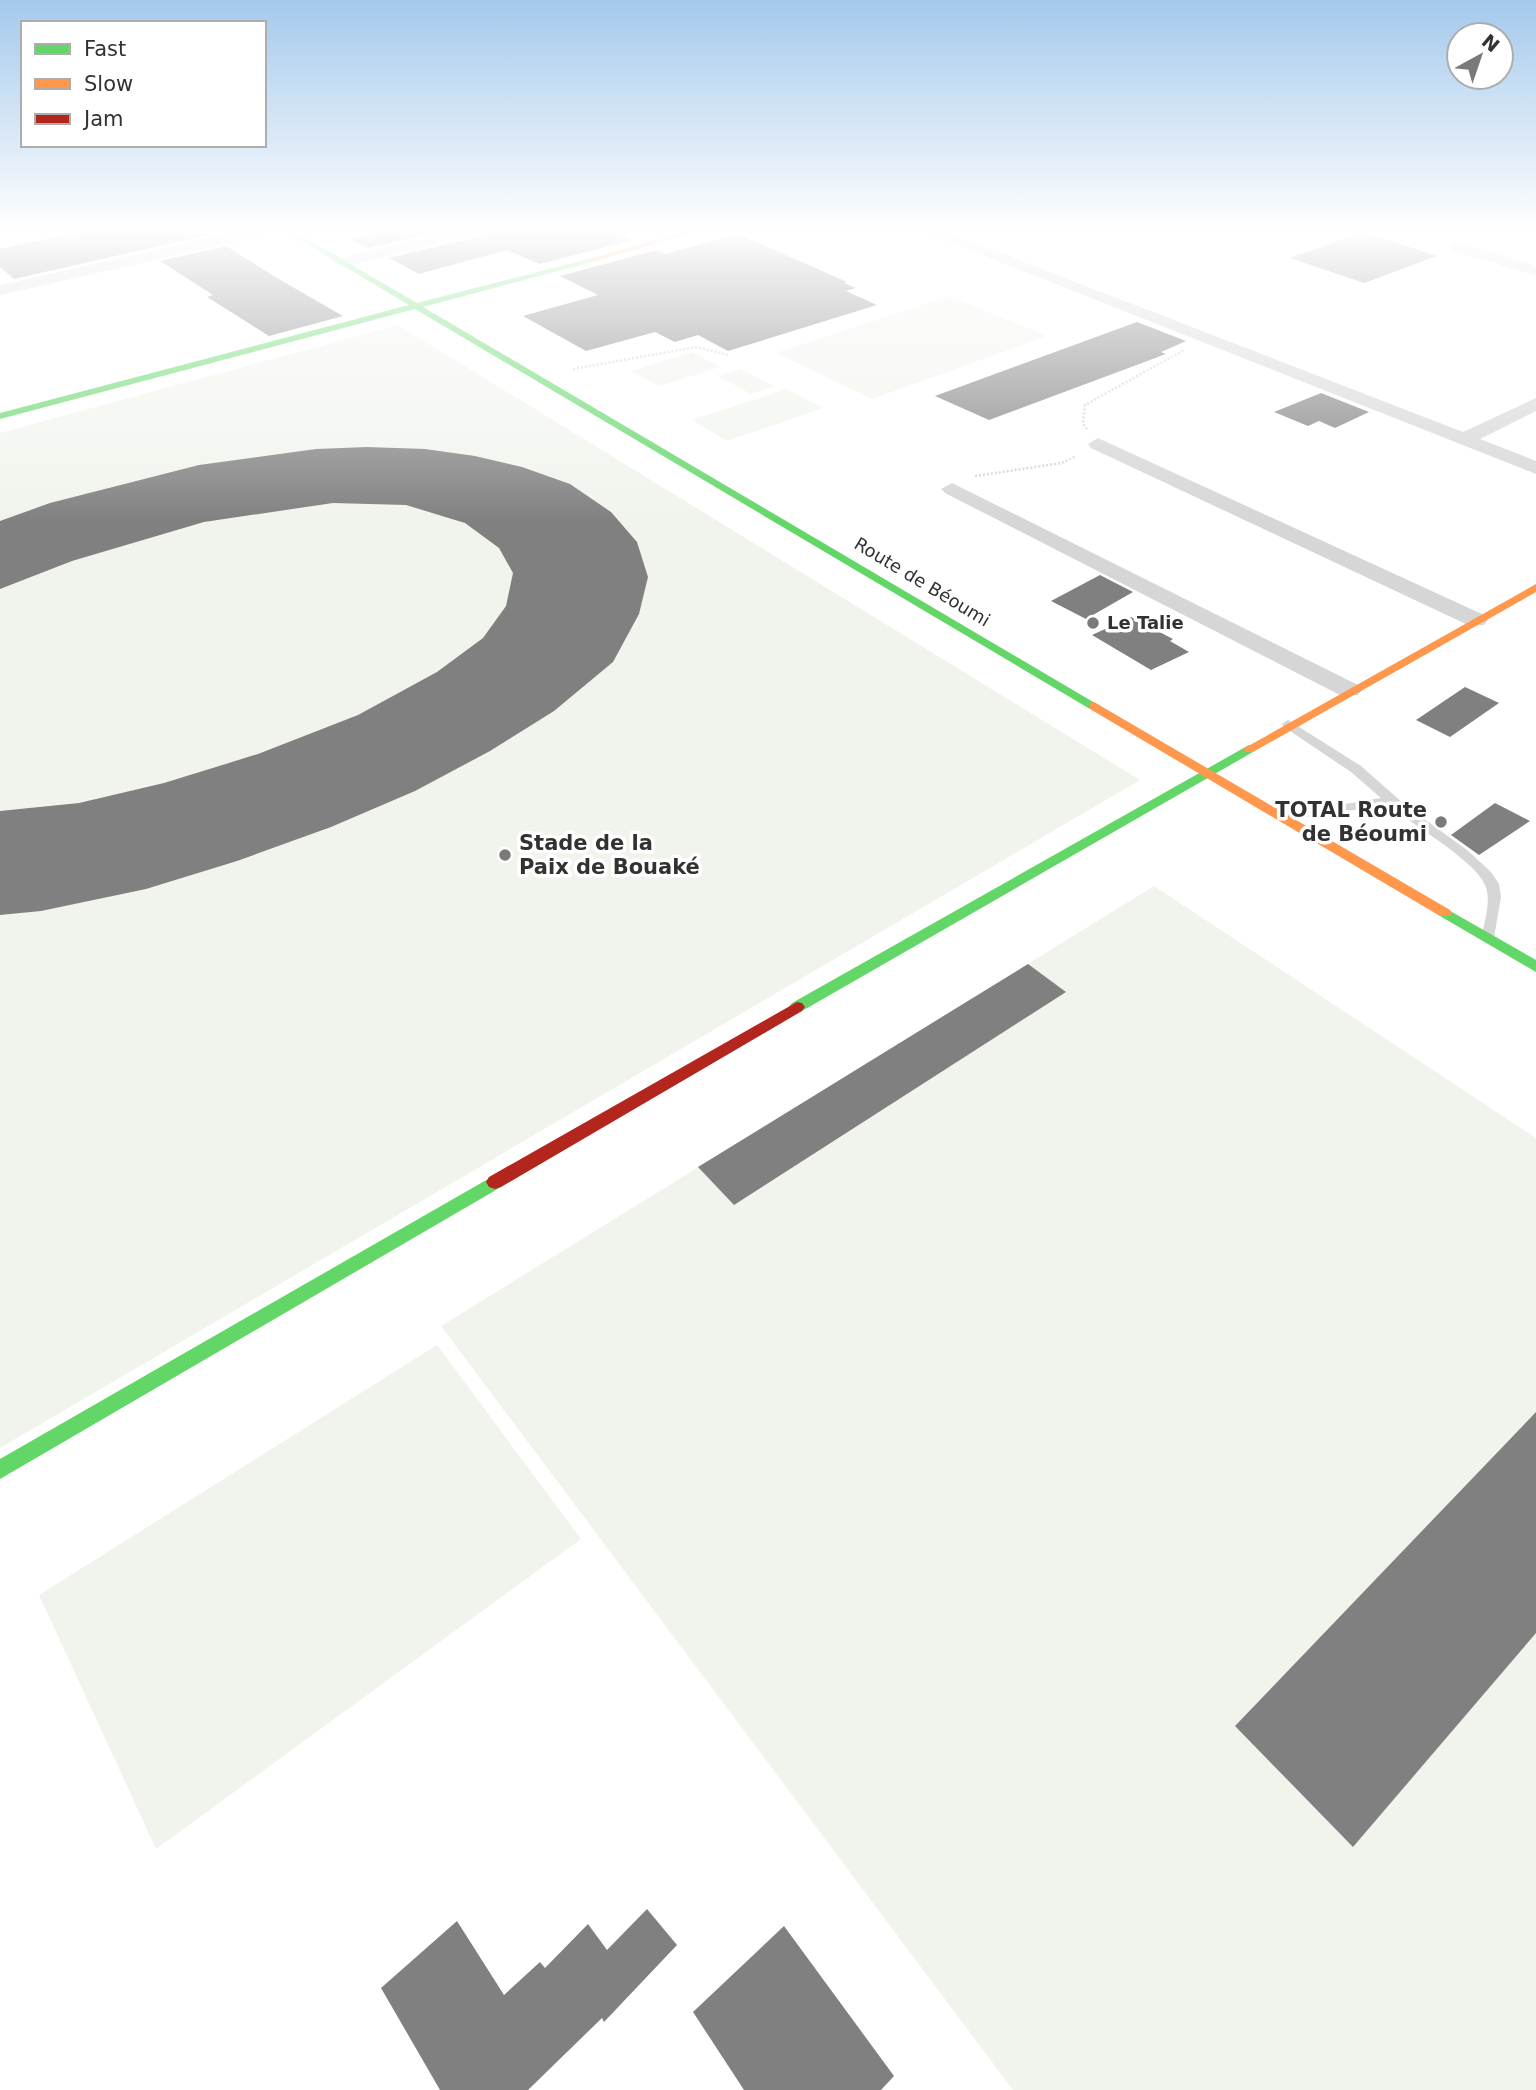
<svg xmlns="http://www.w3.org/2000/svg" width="1536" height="2090" font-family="'DejaVu Sans',sans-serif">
<rect width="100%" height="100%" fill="#fff"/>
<g fill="#f1f4ed">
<polygon points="949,296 1047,336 872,399 776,353"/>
<polygon points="398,325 1140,780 0,1448 0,433"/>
<polygon points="692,352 720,367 659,386 632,371"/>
<polygon points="740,369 774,386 751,394 718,376"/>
<polygon points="787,389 823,408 727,441 692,420"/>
<polygon points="1154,886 1536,1138 1536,2090 1013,2090 441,1326"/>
<polygon points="437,1345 581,1539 156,1849 39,1595"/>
</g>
<g fill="#808080">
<polygon points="88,230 199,230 208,235 14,279 0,267 0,249"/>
<polygon points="386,230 445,230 369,248 350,240"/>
<polygon points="486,230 611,230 633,240 539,264 507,250 419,274 389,258 481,236"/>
<polygon points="1363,232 1437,256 1364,283 1290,258"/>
<polygon points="738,234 847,282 844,283 856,288 846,291 877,305 728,351 698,335 675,342 655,332 586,351 523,316 598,295 560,276 657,250 665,254"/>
<polygon points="226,246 277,278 343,316 269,336 207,297 213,295 160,261"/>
<polygon points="1137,322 1186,341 1161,352 1166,354 989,420 935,396"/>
<polygon points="1321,393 1369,412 1335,428 1319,421 1308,426 1274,412"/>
<polygon points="367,447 425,449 475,456 522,467 570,484 611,512 637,542 648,577 639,614 613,662 554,711 490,751 415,791 331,827 237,861 146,889 41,911 0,915 0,811 79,803 164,783 258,754 358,715 437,672 483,638 506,606 513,573 499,548 465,523 406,505 333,503 204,522 72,561 0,589 0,521 50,503 199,465 316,449"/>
<polygon points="1100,575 1133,592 1086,619 1051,601"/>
<polygon points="1131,617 1173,639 1170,641 1189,652 1151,670 1092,635"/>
<polygon points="1465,687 1499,703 1450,737 1416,720"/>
<polygon points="1495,803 1530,821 1479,855 1451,835"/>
<polygon points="1028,964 1066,992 734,1205 698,1167"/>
<polygon points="1536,1412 1536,1633 1353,1847 1235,1726"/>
<polygon points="647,1909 677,1945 604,2022 602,2018 528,2090 440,2090 381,1988 457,1921 504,1995 540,1962 545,1968 588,1924 607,1950"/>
<polygon points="784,1926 894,2076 881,2090 744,2090 693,2012"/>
</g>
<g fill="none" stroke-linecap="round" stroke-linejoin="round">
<g stroke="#d5d5d5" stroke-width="2.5" stroke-dasharray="2 2" stroke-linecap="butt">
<polyline points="573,369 696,347 730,355"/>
<polyline points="1087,429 1083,424 1085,405 1184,350"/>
<polyline points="975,476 1062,463 1076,456"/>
</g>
<path fill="#d6d6d6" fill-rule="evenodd" d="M1288,720L1361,766L1405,805L1467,850L1491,872L1499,884L1501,897L1493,943L1488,944L1481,939C1484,923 1492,901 1485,885C1476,861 1410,823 1388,805L1280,821L1278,818L1285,814L1381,798L1351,772L1284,727L1282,724Z"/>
<g fill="#d6d6d6" fill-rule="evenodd">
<polygon points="244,230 272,230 264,235 0,295 0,285"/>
<polygon points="456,230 483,230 480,233 342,267 334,262 336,259"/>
<polygon points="919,230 941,230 1463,432 1536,398 1536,411 1480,439 1536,461 1536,474"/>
<polygon points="1458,242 1536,266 1536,276 1452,250 1452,244"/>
<polygon points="1098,438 1484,615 1488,620 1484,625 1468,625 1091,448 1088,444"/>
<polygon points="952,483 1358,685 1362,690 1358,695 1340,695 945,493 941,489"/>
</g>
<g fill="#63d668" fill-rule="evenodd">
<polygon points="283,230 292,230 417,303 592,258 592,262 423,307 1100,706 1098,709 1090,709 415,309 0,419 0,413 409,305"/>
<polygon points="1249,745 1253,746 1253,752 802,1011 797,1012 789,1007 792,1003"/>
<polygon points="1445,908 1536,960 1536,972 1440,916 1438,913 1440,910"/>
<polygon points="495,1175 501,1177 504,1182 501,1187 0,1479 0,1459"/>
</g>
<g fill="#ff974d" fill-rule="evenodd">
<polygon points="692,230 704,230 592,262 585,260"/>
<polygon points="1536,584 1536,592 1253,752 1245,752 1243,749"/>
<polygon points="1094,702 1450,910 1452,913 1450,916 1440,916 1090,709 1090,703"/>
</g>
<polygon fill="#b3261e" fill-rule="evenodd" points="797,1002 802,1003 805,1007 802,1011 501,1187 495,1189 489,1187 486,1182 489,1177"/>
</g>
<linearGradient id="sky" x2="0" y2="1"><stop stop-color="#a4c9ec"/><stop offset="0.44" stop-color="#fff"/><stop offset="1" stop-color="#fff" stop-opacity="0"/></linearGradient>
<rect width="1536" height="522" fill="url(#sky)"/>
<g fill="#7a7a7a" stroke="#fff" stroke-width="2.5">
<circle cx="1093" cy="623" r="7"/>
<circle cx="1441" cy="822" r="7"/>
<circle cx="505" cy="855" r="7"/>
</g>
<g text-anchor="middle" stroke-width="7" stroke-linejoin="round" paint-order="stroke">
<g font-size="18" fill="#323232" stroke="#fff">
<text transform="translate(922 582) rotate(31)" y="6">Route de Béoumi</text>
</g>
<g font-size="18" font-weight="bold" fill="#323232" stroke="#fff" text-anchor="start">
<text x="1107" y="629">Le Talie</text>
</g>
<g font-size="21" font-weight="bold" fill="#323232" stroke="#fff" text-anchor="end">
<text x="1427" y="817">TOTAL Route<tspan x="1427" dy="24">de Béoumi</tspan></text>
<text x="519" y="850" text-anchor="start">Stade de la<tspan x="519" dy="24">Paix de Bouaké</tspan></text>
</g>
</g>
<rect x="21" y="21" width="245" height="126" fill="#ffffff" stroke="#adadad" stroke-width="2"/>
<rect x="35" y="44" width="35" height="10" fill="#63d668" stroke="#adadad" stroke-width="2"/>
<text x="84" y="56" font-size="21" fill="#323232">Fast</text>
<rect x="35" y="79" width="35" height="10" fill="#ff974d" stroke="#adadad" stroke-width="2"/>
<text x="84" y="91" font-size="21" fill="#323232">Slow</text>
<rect x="35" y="114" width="35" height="10" fill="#b3261e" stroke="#adadad" stroke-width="2"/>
<text x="84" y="126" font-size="21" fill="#323232">Jam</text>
<g transform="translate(1480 56) rotate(40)"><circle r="33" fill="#ffffff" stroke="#adadad" stroke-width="2"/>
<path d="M0-5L12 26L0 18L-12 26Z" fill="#7a7a7a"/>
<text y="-10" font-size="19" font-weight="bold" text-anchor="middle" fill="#323232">N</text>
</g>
</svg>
